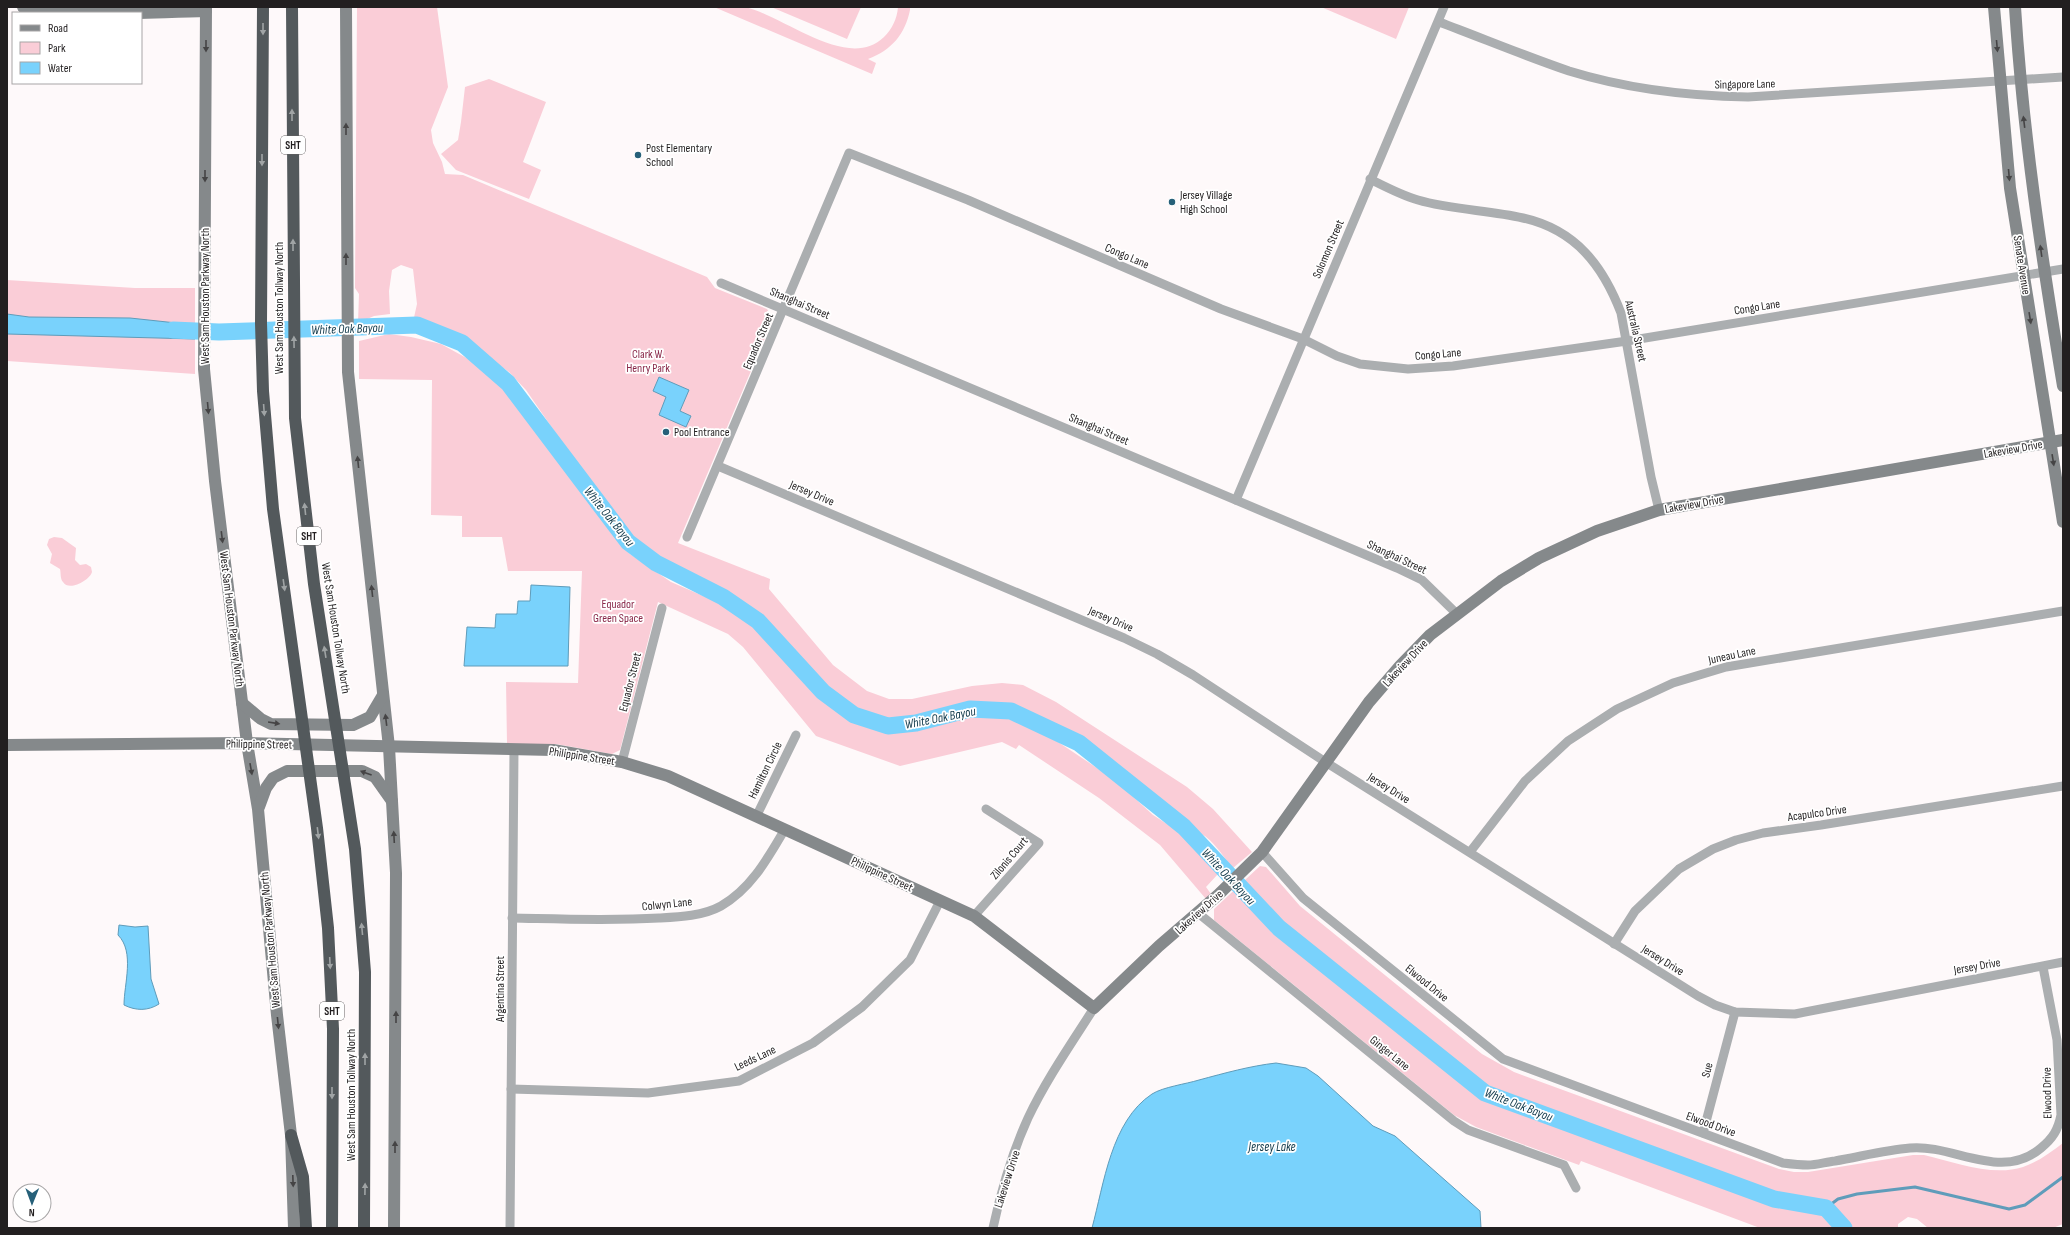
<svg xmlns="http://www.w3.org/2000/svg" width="2070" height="1235" font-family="'Sofia Sans Condensed',sans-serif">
<rect width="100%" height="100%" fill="#fef9fa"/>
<g fill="#facdd7">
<path d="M357,7H437L448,87L431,130L433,143L442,162L445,174L463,175L707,277L715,288L767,309L773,319L678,543L770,579L769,589L833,665L867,691L889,699H912L972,686L1002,683L1023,685L1056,702L1187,787L1213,809L1252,852L1233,868C1222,856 1210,833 1194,832L1144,786L1097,750L1049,722L1010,704L978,702L957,705L913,719L891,720L862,712L842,701L748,607L729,592L653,556L631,537L606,506L526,390L509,372L461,338L413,322L417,304L413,269L401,265L392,270L389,291L390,314L374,316L358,323L359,294L355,288Z"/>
<path d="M714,7C724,7 736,5 745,7C784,16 848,72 884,37C892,29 897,19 898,7H910V10C905,34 892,50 868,59L876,63L872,74Z"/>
<polygon points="771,7 861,7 847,39"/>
<polygon points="1321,7 1409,7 1396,39"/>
<polygon points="489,79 546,102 523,162 541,170 529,199 456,170 441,154 458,140 461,122 465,87"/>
<polygon points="7,280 135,288 195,288 195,374 7,361"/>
<polygon points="389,334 411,337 441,344 472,361 504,385 527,411 611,531 630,554 671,582 731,608 754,627 814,694 840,711 882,730 901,731 948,719 1002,716 1043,732 1115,780 1153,815 1181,833 1218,874 1206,887 1211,894 1206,899 1160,845 1099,798 1019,745 1016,749 1002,742 900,766 816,736 743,647 728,634 658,602 620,750 612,754 556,744 507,744 506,682 578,683 582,571 508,571 502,537 462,537 462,516 431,515 432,380 359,379 359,341"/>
<path d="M54,537L62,538L76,548L75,560L80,565L86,564L91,567L92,572C90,580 69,592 63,582C60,579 61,573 60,569L50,563L52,554L47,545L49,539Z"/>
<path d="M1260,866L1266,867L1300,906L1482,1054L1514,1072L1779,1169L1794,1172H1808L1913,1155H1924C1955,1162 1992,1177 2023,1167C2038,1162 2051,1152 2063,1143V1224L2053,1228H1928L1917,1219L1908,1217L1898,1224V1228H1760L1581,1161L1579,1165L1476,1127L1454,1115L1214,920V909Z"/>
</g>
<g fill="#79d2fc" stroke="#5f9cba">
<polygon points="7,314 29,317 130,318 195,325 195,339 7,334"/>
<polygon points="659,377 689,390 680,411 691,416 686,427 659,415 666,397 653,391"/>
<polygon points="531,585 570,587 568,666 464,666 467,627 495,628 496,614 517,614 518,601 530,601"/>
<path d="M119,925L135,927L148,926L151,979L159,1004C148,1011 136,1011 124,1005C124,984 135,952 118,935Z"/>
<path d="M1276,1063L1306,1068L1318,1076L1373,1126L1395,1136L1480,1211L1481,1228H1092C1104,1184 1111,1121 1152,1094C1163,1087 1186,1084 1199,1080C1225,1073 1250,1066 1276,1063Z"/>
</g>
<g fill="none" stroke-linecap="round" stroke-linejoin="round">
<polyline stroke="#5f9cba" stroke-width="3" points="1826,1208 1838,1199 1857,1194 1915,1187 2009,1209 2025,1205 2063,1177"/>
<polyline stroke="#79d2fc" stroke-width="17" points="173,330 219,332 417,325 462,343 508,383 628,542 656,563 723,597 758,621 823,692 854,715 888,726 916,723 970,709 1011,711 1079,743 1184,827 1279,928 1485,1093 1774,1199 1826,1208 1844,1228"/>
<g stroke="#abaeb0" stroke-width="9">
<path d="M1439,22C1482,38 1525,56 1569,71C1627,89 1688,96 1748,97L2063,77"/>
<path d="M1370,179C1386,187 1401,195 1418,200C1452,210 1489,210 1523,218C1576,230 1603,266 1621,313L1651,477L1659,510"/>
<polyline points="721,283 1397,568 1422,580 1457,614"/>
<polyline points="718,466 1124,638 1157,654 1193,675 1327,763 1698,996 1715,1005 1735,1012 1795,1014 2063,962"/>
<polyline points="1236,500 1444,7"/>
<polyline points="687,537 849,153 968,200 1221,309 1303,339 1337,356 1360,364 1408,369 1453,366 1627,341 2063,269"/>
<polyline points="622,762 662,608"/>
<polyline points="757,815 796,735"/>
<path d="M1262,852L1303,898L1503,1059L1783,1163C1791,1164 1800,1165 1808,1165C1816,1165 1826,1162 1835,1161C1859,1157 1885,1150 1910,1148C1954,1144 2001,1182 2041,1148C2053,1138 2058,1130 2061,1115L2057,1040L2043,967"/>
<polyline points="1470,852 1525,781 1568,741 1617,709 1673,683 1726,667 2063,611"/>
<polyline points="1198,913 1454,1121 1468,1130 1564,1165 1576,1188"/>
<polyline points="974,916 1039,843 986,809"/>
<path d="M512,918C561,919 610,921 659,918C679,917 703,916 721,906C751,889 768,858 785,829"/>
<polyline points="1614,944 1635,911 1679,869 1713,849 1736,840 1763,833 1821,825 2063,786"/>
<polyline points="511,1089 648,1093 739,1081 813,1043 862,1007 910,960 940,901"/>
<polyline points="1703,1133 1735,1012"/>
<polyline points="510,1228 514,750"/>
<path d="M993,1228C1001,1191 1012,1153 1028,1118C1046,1080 1071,1044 1094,1008"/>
</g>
<g stroke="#85898b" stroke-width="12">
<path d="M23,7C82,18 146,12 206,11"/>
<polyline points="206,7 204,369 215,481 247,743 258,809 277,1015 291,1135 294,1228"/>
<polyline points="346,7 348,372 389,747 396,873 394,1228"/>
<polyline points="1994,7 2010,188 2063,522"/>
<path d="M2015,7C2023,134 2042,260 2063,386"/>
<polyline points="242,703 261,719 271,724 353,725 370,717 383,695"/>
<polyline points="7,745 247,743 553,750 622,762 668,776 974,916 1094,1008 1159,946 1218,895 1262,852 1369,702 1400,666 1430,635 1501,581 1539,558 1597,531 1659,510 2063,440"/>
<polyline points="259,807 266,788 273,778 287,771 362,771 375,777 392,801"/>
</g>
<g stroke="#53595c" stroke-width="12">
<polyline points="263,7 261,323 263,391 273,509 317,828 328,928 333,1029 332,1228"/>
<polyline points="292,7 295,418 314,584 355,849 365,972 364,1228"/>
<polyline points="291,1135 303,1177 306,1228"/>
</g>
</g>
<defs><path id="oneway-solid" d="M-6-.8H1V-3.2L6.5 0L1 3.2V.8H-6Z"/></defs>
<g fill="#a0a4a5">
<use href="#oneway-solid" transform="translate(263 29) rotate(90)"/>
<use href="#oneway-solid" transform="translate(292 115) rotate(-90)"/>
<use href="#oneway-solid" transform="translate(262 160) rotate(90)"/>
<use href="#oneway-solid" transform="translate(293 245) rotate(-90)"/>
<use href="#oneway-solid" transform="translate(294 342) rotate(-91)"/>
<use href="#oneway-solid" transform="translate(264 410) rotate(86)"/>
<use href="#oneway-solid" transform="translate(305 509) rotate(-96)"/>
<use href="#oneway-solid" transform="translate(284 585) rotate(82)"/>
<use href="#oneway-solid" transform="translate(325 652) rotate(-99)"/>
<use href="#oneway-solid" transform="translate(318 833) rotate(83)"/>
<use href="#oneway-solid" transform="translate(362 929) rotate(-95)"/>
<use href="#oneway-solid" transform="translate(330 963) rotate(87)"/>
<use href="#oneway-solid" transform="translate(365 1059) rotate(-90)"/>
<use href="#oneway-solid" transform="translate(332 1093) rotate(90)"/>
<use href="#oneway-solid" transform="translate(365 1189) rotate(-89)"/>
</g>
<g fill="#454445">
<use href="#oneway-solid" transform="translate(206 46) rotate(90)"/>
<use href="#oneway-solid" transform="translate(1997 46) rotate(85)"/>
<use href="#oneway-solid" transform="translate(2024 122) rotate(-97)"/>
<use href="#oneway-solid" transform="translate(346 129) rotate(-90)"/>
<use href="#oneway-solid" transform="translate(2009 175) rotate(85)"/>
<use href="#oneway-solid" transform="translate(205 176) rotate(90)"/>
<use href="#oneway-solid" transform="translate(2041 251) rotate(-98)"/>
<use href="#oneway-solid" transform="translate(346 259) rotate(-90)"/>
<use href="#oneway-solid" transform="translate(2030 318) rotate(81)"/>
<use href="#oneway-solid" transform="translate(208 408) rotate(85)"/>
<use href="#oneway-solid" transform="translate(2053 460) rotate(81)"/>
<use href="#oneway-solid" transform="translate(358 462) rotate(-96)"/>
<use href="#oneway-solid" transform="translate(222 537) rotate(83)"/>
<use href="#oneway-solid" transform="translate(372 591) rotate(-96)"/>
<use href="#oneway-solid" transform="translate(386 720) rotate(-97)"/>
<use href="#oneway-solid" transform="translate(274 723) rotate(9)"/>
<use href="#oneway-solid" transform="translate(251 769) rotate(80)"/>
<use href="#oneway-solid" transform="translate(366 773) rotate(-160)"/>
<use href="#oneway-solid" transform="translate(394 837) rotate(-93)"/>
<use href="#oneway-solid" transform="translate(396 1017) rotate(-90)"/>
<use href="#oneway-solid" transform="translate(278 1023) rotate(84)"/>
<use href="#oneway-solid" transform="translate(395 1147) rotate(-90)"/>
<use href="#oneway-solid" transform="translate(293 1181) rotate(88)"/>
</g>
<g fill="#266079" stroke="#fff" stroke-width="1.5">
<circle cx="638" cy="155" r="4"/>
<circle cx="1172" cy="202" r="4"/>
<circle cx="666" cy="432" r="4"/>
</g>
<g text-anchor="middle" stroke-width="3.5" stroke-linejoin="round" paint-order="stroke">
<g fill="#fff" stroke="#646263" stroke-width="1">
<rect x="281" y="136" width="24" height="18" rx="3"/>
<rect x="297" y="527" width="24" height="18" rx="3"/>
<rect x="320" y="1002" width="24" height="18" rx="3"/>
</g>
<g font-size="11" font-weight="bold" fill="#221f20">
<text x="293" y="149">SHT</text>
<text x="309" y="540">SHT</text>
<text x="332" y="1015">SHT</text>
</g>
<g font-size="12" fill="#221f20" stroke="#fff">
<text transform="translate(1745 84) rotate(-1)" y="4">Singapore Lane</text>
<text transform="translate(1328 249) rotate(-67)" y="4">Solomon Street</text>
<text transform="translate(1127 256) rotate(23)" y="4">Congo Lane</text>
<text transform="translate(2022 265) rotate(81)" y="4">Senate Avenue</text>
<text transform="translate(205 296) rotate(-90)" y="4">West Sam Houston Parkway North</text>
<text transform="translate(800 303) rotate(23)" y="4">Shanghai Street</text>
<text transform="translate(1757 307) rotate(-9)" y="4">Congo Lane</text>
<text transform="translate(279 308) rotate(-90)" y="4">West Sam Houston Tollway North</text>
<text transform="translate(1636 331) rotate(77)" y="4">Australia Street</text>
<text transform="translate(758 341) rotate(-67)" y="4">Equador Street</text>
<text transform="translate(1438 354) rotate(-5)" y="4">Congo Lane</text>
<text transform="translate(1099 429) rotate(23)" y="4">Shanghai Street</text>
<text transform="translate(2013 449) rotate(-10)" y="4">Lakeview Drive</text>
<text transform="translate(812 493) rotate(23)" y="4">Jersey Drive</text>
<text transform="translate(1694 504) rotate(-10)" y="4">Lakeview Drive</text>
<text transform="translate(1397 557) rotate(25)" y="4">Shanghai Street</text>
<text transform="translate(232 619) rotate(83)" y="4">West Sam Houston Parkway North</text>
<text transform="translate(1111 619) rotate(23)" y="4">Jersey Drive</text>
<text transform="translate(336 628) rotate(81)" y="4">West Sam Houston Tollway North</text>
<text transform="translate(1732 655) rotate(-12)" y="4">Juneau Lane</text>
<text transform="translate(1405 663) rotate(-47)" y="4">Lakeview Drive</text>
<text transform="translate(630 682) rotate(-76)" y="4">Equador Street</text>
<text transform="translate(259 744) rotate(1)" y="4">Philippine Street</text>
<text transform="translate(582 756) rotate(9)" y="4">Philippine Street</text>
<text transform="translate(765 770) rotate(-64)" y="4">Hamilton Circle</text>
<text transform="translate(1389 788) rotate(32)" y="4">Jersey Drive</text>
<text transform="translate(1817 813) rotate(-8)" y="4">Acapulco Drive</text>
<text transform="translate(1009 858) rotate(-50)" y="4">Zilonis Court</text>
<text transform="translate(882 874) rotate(25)" y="4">Philippine Street</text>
<text transform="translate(667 904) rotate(-6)" y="4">Colwyn Lane</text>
<text transform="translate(1199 912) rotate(-42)" y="4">Lakeview Drive</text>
<text transform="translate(270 940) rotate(-95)" y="4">West Sam Houston Parkway North</text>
<text transform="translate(1663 960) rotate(32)" y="4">Jersey Drive</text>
<text transform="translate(1977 966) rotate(-10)" y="4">Jersey Drive</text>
<text transform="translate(1427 983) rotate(39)" y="4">Elwood Drive</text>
<text transform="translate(500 989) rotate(-90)" y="4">Argentina Street</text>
<text transform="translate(1390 1053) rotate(39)" y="4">Ginger Lane</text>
<text transform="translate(755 1058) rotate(-25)" y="4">Leeds Lane</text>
<text transform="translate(1707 1070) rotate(-75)" y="4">Sue</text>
<text transform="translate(2047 1093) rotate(-91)" y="4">Elwood Drive</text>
<text transform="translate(351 1095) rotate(-90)" y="4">West Sam Houston Tollway North</text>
<text transform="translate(1711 1124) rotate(20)" y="4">Elwood Drive</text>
<text transform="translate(1007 1179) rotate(-72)" y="4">Lakeview Drive</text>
</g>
<g font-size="12" fill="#221f20" stroke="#fff" text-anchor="start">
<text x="646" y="152">Post Elementary<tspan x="646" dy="14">School</tspan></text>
<text x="1180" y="199">Jersey Village<tspan x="1180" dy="14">High School</tspan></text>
<text x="674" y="436">Pool Entrance</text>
</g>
<g font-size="12" fill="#892849" stroke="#fff">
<text x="648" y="358">Clark W.<tspan x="648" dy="14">Henry Park</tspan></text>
<text x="618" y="608">Equador<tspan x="618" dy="14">Green Space</tspan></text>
</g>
<g font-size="13" font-style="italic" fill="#11394a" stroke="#fff">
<text transform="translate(347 328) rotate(-2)" y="5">White Oak Bayou</text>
<text transform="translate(610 516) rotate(51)" y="5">White Oak Bayou</text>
<text transform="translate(940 717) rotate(-11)" y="5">White Oak Bayou</text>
<text transform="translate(1229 876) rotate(47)" y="5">White Oak Bayou</text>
<text transform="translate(1519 1104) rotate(21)" y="5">White Oak Bayou</text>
<text x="1272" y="1151">Jersey Lake</text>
</g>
</g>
<rect width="2070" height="1235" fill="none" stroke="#221f20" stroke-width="16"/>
<rect x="12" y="12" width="130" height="72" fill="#ffffff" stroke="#a7a5a6"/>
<rect x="20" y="25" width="20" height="6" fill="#85898b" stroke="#a7a5a6"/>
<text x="48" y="32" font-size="12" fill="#221f20">Road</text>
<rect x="20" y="42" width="20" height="12" fill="#facdd7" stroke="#a7a5a6"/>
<text x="48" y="52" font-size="12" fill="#221f20">Park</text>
<rect x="20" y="62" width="20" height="12" fill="#79d2fc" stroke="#a7a5a6"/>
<text x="48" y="72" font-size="12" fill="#221f20">Water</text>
<g transform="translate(32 1203) rotate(181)"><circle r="19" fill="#ffffff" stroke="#a7a5a6"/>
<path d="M0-3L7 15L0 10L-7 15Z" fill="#266079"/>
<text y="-6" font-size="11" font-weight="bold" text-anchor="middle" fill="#221f20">N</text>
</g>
</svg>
